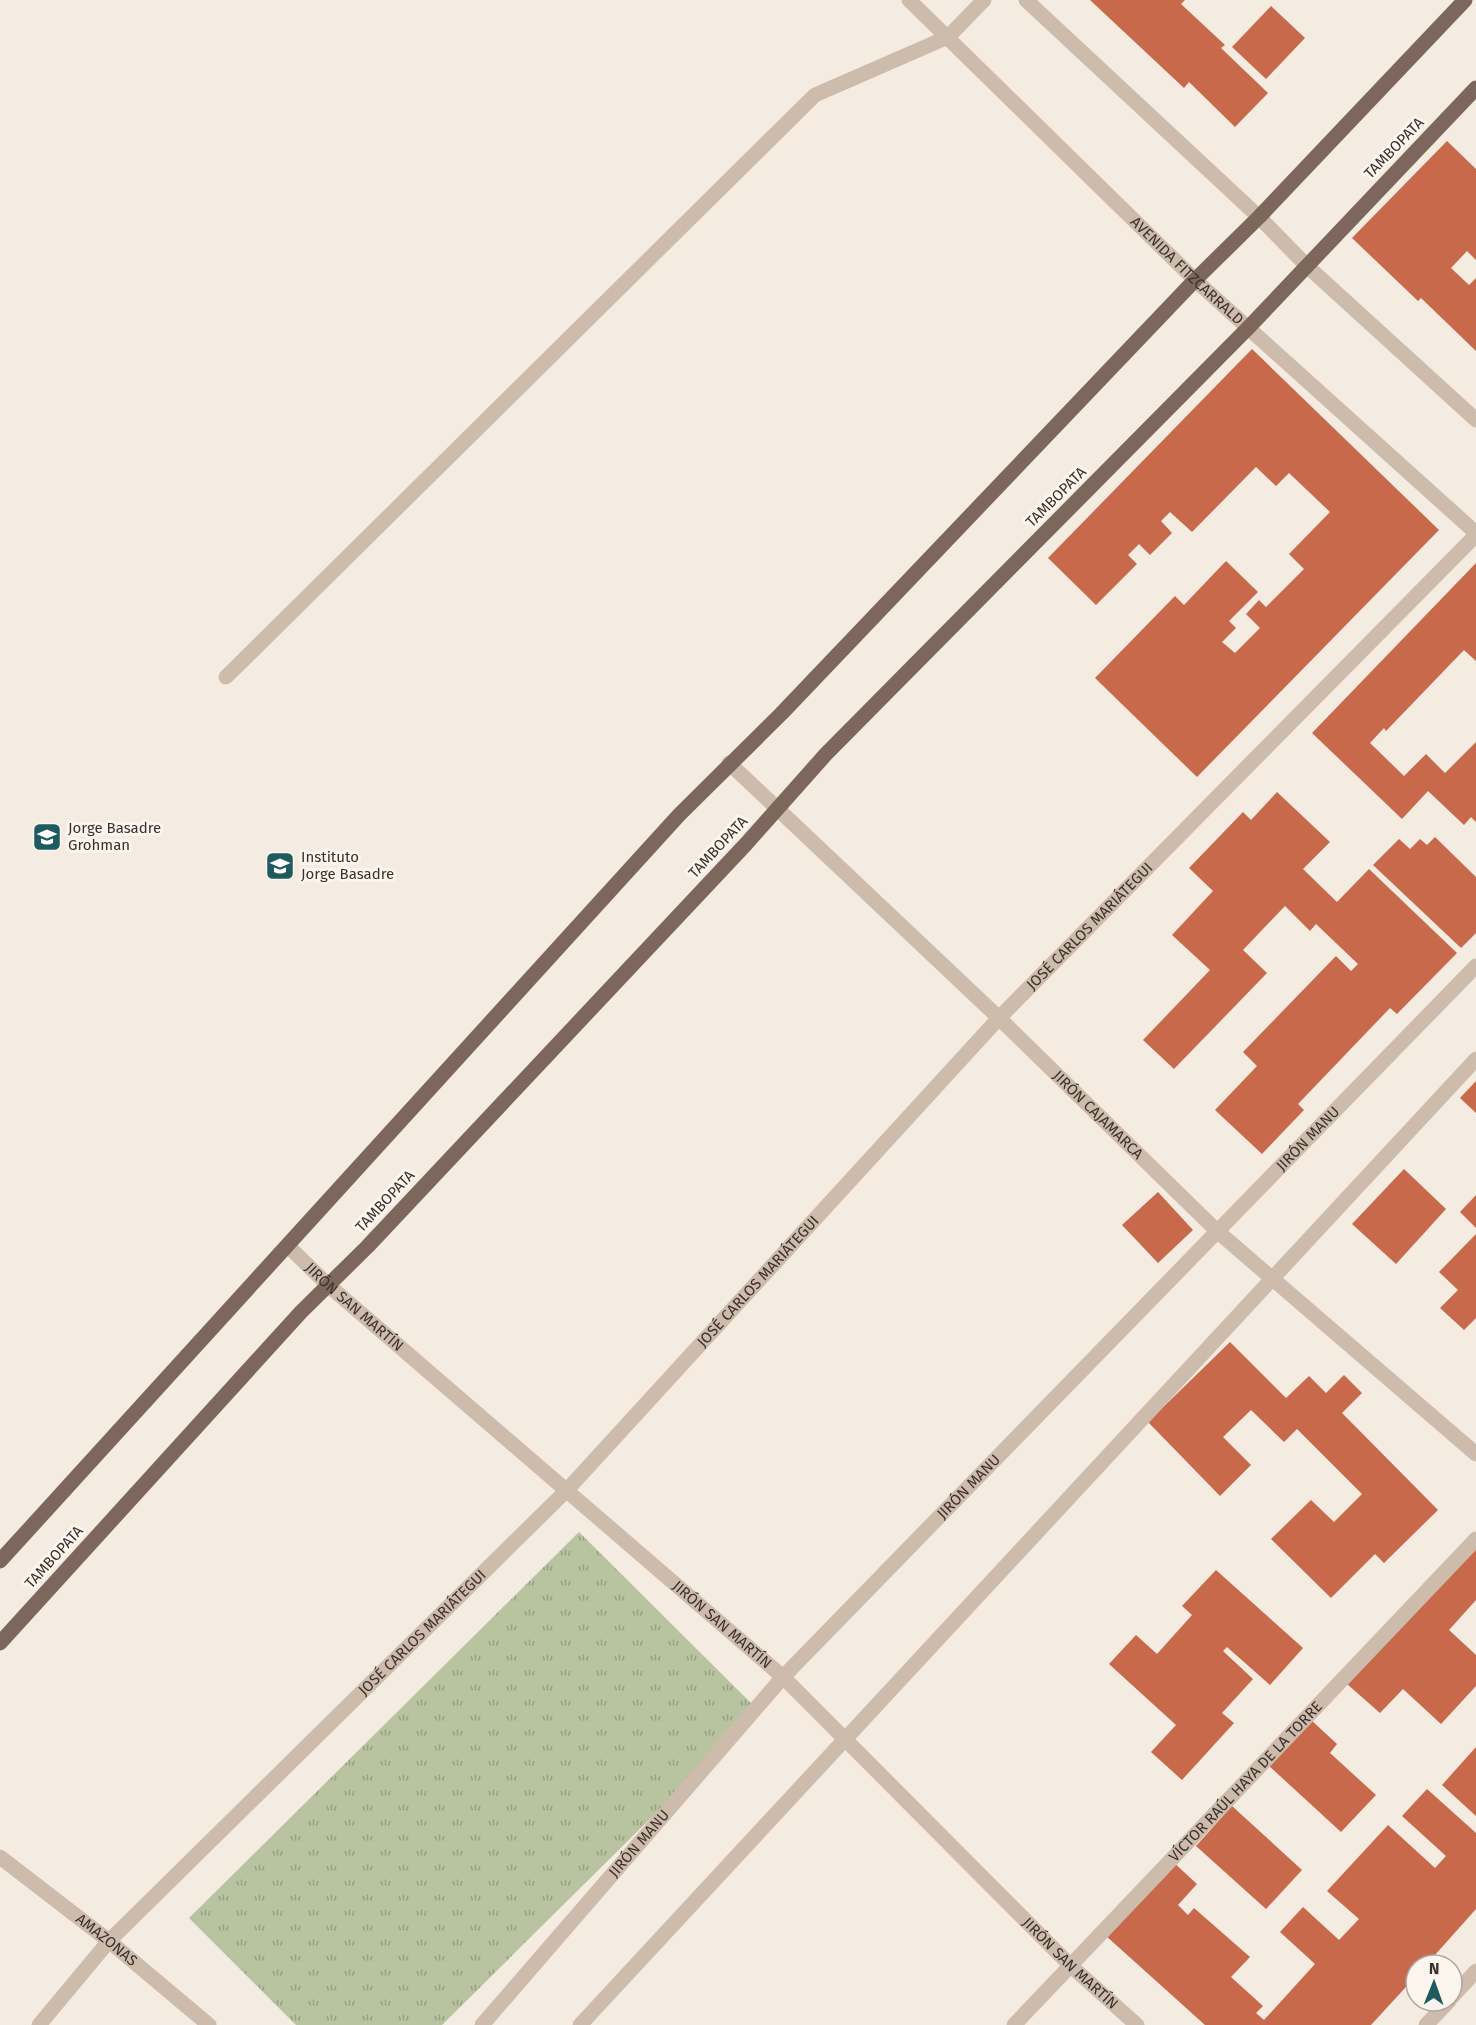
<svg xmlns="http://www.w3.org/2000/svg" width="1476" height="2025" font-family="'Fira Sans',sans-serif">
<defs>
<pattern id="grass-tufts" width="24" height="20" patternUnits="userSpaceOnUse" patternTransform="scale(1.5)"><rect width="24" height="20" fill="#b8c4a0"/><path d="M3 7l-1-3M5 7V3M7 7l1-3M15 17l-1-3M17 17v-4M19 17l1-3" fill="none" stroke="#97a083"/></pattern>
</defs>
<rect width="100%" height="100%" fill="#f4ebe1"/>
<polygon fill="url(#grass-tufts)" points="579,1532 759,1711 442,2025 296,2025 189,1918"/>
<g fill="#c8694b">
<polygon points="1090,0 1185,0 1181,4 1225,45 1221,48 1268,93 1235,127 1189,82 1184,88"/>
<polygon points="1271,6 1305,38 1266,79 1232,47"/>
<polygon points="1447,141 1476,169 1476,260 1467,251 1451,268 1469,285 1476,278 1476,351 1421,298 1418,301 1352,238"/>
<polygon points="1252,349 1439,530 1197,777 1095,678 1175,596 1184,605 1226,561 1258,592 1229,621 1236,628 1222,642 1235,653 1260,628 1246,614 1259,600 1266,607 1304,569 1289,554 1330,512 1289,473 1276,486 1256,467 1192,532 1170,512 1161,521 1172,533 1150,555 1139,544 1128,555 1137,564 1096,605 1048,558"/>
<polygon points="1476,563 1476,661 1464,650 1386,731 1384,728 1370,743 1404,776 1426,754 1445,773 1476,742 1476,822 1471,817 1464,825 1428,791 1402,819 1312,733"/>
<polygon points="1277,792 1330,842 1303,869 1337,902 1369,869 1457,953 1397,1014 1390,1008 1298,1104 1304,1110 1262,1154 1215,1110 1257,1066 1243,1052 1336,956 1351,971 1358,964 1316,924 1310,931 1285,906 1243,950 1267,973 1174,1069 1143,1040 1210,970 1172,935 1213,891 1189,868 1243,812 1251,820"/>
<polygon points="1435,837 1476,877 1476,933 1461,948 1373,865 1399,839 1410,849 1420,839 1427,845"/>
<polygon points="1476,1081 1476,1113 1460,1098"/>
<polygon points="1404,1169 1446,1209 1396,1264 1352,1224"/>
<polygon points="1158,1192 1193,1230 1158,1263 1122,1225"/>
<polygon points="1476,1195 1476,1228 1460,1212"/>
<polygon points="1476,1234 1476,1318 1464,1330 1440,1308 1458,1290 1439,1272"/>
<polygon points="1230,1342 1286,1398 1309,1376 1326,1393 1344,1375 1362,1393 1342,1413 1438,1510 1384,1563 1375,1554 1331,1598 1271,1539 1311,1500 1334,1522 1362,1494 1297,1429 1284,1442 1251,1410 1223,1437 1251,1465 1220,1496 1148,1422"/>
<polygon points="1476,1543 1476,1600 1449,1630 1476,1655 1476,1686 1441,1724 1403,1689 1380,1713 1347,1684"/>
<polygon points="1216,1570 1303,1648 1270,1685 1227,1647 1223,1651 1253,1679 1222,1713 1234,1723 1182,1780 1151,1752 1176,1725 1109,1664 1136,1635 1157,1654 1192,1615 1182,1606"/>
<polygon points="1310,1719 1337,1744 1330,1753 1376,1795 1341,1832 1268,1765"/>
<polygon points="1476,1747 1476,1816 1442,1785"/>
<polygon points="1427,1789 1476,1833 1476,1909 1426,1965 1416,1965 1416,1976 1371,2025 1205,2025 1105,1935 1172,1861 1197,1884 1178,1905 1188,1915 1194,1908 1250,1957 1231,1977 1263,2006 1256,2013 1264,2020 1315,1964 1280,1932 1303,1907 1339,1940 1359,1919 1327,1891 1388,1825 1435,1868 1446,1856 1402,1816"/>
<polygon points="1232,1806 1302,1870 1266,1909 1196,1846"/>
</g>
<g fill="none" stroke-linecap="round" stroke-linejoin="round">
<g stroke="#cdbbac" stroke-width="15">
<path id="s1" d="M909,0L1195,280L1476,533"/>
<polyline points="1026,0 1259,217 1307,266 1476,420"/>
<polyline points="226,677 815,95 948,37 984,0"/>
<path id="s2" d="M729,763L999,1018L1217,1231L1476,1454"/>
<path id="s3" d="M288,1246L328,1285L783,1677L1071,1966L1137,2025"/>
<path id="s4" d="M0,1857L109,1941L209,2025"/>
<polyline points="1452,1997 1476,1971"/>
<path id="s5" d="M39,2025L109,1941L567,1490L999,1018L1476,535"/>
<path id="s6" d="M482,2025L783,1677L1476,966"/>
<polyline points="580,2025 1476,1059"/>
<path id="s7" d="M1014,2025L1476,1539"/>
<polyline points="1426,2025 1449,2001"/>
</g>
<g stroke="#7d675c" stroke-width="15">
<polyline points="0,1561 679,815 781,714 1195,280 1259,217 1465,0"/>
<polyline points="0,1643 301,1312 368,1246 746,844 826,754 1249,327 1476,88"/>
</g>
</g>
<defs>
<g id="school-square" transform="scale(1.5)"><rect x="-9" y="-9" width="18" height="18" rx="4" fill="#1f5a5e" stroke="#fbf5ee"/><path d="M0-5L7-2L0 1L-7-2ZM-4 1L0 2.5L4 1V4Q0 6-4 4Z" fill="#fff"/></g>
<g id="university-square" transform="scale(1.5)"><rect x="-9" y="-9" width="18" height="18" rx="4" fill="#1f5a5e" stroke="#fbf5ee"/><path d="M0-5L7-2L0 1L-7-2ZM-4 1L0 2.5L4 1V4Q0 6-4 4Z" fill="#fff"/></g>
</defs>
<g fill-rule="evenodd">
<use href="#school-square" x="47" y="837"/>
<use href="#university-square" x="280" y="866"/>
</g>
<g text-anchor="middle" stroke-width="6" stroke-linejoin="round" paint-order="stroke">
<g font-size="15" fill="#3b302b" stroke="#fbf5ee">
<text transform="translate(1394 148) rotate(-46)" y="5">TAMBOPATA</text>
<text dy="5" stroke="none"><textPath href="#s1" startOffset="388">AVENIDA FITZCARRALD</textPath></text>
<text transform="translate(1056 497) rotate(-45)" y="5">TAMBOPATA</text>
<text transform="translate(718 847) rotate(-47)" y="5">TAMBOPATA</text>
<text dy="5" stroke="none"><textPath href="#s5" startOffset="1521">JOSÉ CARLOS MARIÁTEGUI</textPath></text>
<text dy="5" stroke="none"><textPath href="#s2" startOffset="510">JIRÓN CAJAMARCA</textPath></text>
<text dy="5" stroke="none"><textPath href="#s6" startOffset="1212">JIRÓN MANU</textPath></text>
<text transform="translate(385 1201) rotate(-47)" y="5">TAMBOPATA</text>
<text dy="5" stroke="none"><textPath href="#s5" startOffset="1035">JOSÉ CARLOS MARIÁTEGUI</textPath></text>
<text dy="5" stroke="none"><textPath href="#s3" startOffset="90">JIRÓN SAN MARTÍN</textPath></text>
<text dy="5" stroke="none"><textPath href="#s6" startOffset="726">JIRÓN MANU</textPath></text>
<text transform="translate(54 1557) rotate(-48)" y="5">TAMBOPATA</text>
<text dy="5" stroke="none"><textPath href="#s3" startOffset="576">JIRÓN SAN MARTÍN</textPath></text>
<text dy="5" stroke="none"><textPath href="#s5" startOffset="549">JOSÉ CARLOS MARIÁTEGUI</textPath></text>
<text dy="5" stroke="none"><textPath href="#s7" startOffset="336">VÍCTOR RAÚL HAYA DE LA TORRE</textPath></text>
<text dy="5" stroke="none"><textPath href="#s6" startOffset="240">JIRÓN MANU</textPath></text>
<text dy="5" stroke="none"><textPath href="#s4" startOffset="135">AMAZONAS</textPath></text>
<text dy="5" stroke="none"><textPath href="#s3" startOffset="1062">JIRÓN SAN MARTÍN</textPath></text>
</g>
<g font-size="15" fill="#3b302b" stroke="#fbf5ee" text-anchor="start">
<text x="68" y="833">Jorge Basadre<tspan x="68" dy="17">Grohman</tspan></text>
<text x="301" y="862">Instituto<tspan x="301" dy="17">Jorge Basadre</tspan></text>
</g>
</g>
<g transform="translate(1434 1983) rotate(1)"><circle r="28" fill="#fbf5ee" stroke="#aea6a0" stroke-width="1.5"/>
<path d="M0-4.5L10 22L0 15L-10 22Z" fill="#1f5a5e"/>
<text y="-9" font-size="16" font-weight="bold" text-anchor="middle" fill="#3b302b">N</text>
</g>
</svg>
